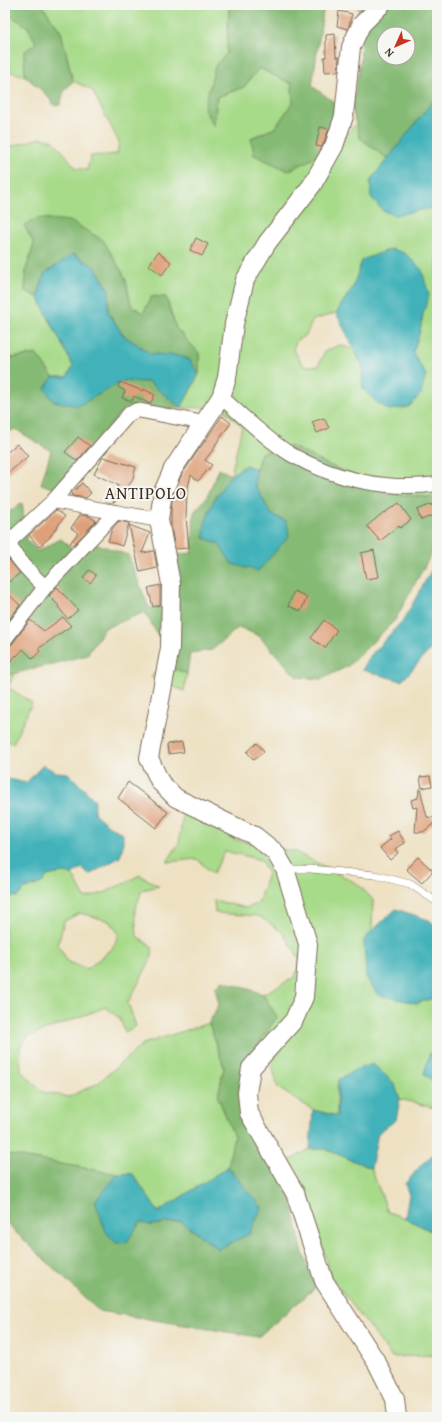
<svg xmlns="http://www.w3.org/2000/svg" width="442" height="1422" font-family="'Gentium Book Plus',serif">
<rect width="100%" height="100%" fill="#f6f6f2"/>
<filter id="ink" filterUnits="userSpaceOnUse"><feTurbulence type="fractalNoise" baseFrequency=".025" numOctaves="2"/><feDisplacementMap in="SourceGraphic" scale="8" xChannelSelector="R" yChannelSelector="G"/><feConvolveMatrix kernelMatrix="1 2 1 2 8 2 1 2 1" color-interpolation-filters="sRGB"/></filter>
<filter id="wash" filterUnits="userSpaceOnUse"><feTurbulence type="fractalNoise" baseFrequency=".012" numOctaves="4" result="noise"/><feDisplacementMap in="SourceGraphic" scale="16" xChannelSelector="R" yChannelSelector="G"/><feGaussianBlur stdDeviation="0.9" result="paint"/><feColorMatrix in="noise" values="0 0 0 0 0 0 0 0 0 0 0 0 0 0 0 0 0 1.4 0 .05"/><feComposite in="paint" operator="in"/></filter>
<g filter="url(#wash)">
<rect width="100%" height="100%" fill="#eee1c2"/>
<g fill="#a7da89" stroke="#718254" fill-rule="evenodd">
<path d="M42,5H233L229,8L227,53L215,66L213,125L217,97L244,87L259,68L292,84L293,102L275,128L251,138L329,151L356,124L361,138L388,159L370,181L432,208L437,202V502L436,498L398,494L326,464L261,453L256,469L246,465L231,475L242,426L220,407L181,408L199,374V354L176,328L166,297L143,314L131,305L125,277L24,225L34,243L26,270L25,291L38,297L73,366L67,377H53L36,354L5,359V148L41,138L54,141L76,168L87,170L91,156L117,154L119,142L92,90L73,81L61,32ZM362,260L423,314L420,331L413,353L426,375L363,389L362,364L353,349L340,345L325,351L318,366H304L293,349L297,340L306,335L313,320L336,313L353,287Z"/>
<polygon points="5,12 28,27 37,43 24,52 25,76 5,70"/>
<polygon points="163,664 187,674 184,691 151,677"/>
<polygon points="15,673 8,687 32,703 13,743 5,741 5,676"/>
<polygon points="183,813 213,820 233,839 296,852 358,884 373,900 372,931 364,940 366,977 378,995 417,1003 437,997 437,1051 430,1053 424,1074 437,1084 437,1107 434,1108 400,1099 394,1083 337,1087 337,1116 313,1110 278,1088 270,1058 256,1048 277,1017 263,994 295,977 300,959 282,932 259,916 215,913 214,900 246,908 258,903 268,874 261,860 225,851 213,874 197,859 167,862 179,843"/>
<path d="M61,873L72,874L85,898L104,893L140,875L159,886L142,890L135,910L137,936L152,947V957L128,1003L136,1026L125,1032L120,1019L106,1007L27,1037L20,1047L21,1071L43,1092L69,1097L98,1083L143,1044L209,1023L224,1067L218,1097L234,1136L228,1167L158,1212L133,1174H118L5,1154V895L17,897L25,889L42,883L47,876ZM80,913L109,921L119,934L112,949L87,969L68,962L58,945L64,921Z"/>
<polygon points="310,1149 325,1149 371,1168 388,1212 405,1218 437,1234 437,1355 392,1357 331,1277 308,1197 287,1162"/>
</g>
<g fill="#85ba75" stroke="#60724a" fill-rule="evenodd">
<polygon points="5,5 42,5 61,32 73,81 64,91 60,105 55,106 46,94 25,76 24,52 36,43 28,27 5,12"/>
<polygon points="233,5 324,5 312,86 335,103 329,151 288,171 254,155 251,138 275,128 293,102 292,84 259,68 244,87 217,97 214,126 204,109 215,66 227,53 229,7"/>
<path d="M346,5H437V96L388,159L360,138L352,109L361,58L358,7ZM384,34H408V58H384Z"/>
<polygon points="39,218 70,221 103,240 125,277 131,305 143,313 152,296 166,297 176,328 199,353 199,374 189,359 174,355 151,354 123,335 108,312 109,290 95,267 74,254 44,274 38,297 25,291 26,270 34,244 24,225"/>
<polygon points="36,354 53,377 46,388 78,406 123,381 149,382 181,408 123,410 56,489 41,484 51,451 15,429 5,433 5,359"/>
<polygon points="291,446 326,464 398,494 436,498 437,502 437,547 434,549 395,620 348,666 322,679 297,677 259,636 239,627 212,650 190,653 187,674 163,664 165,648 145,612 105,628 87,655 5,676 5,515 22,503 27,541 38,551 61,539 80,555 94,543 128,555 149,608 177,604 173,555 192,553 194,512 207,497 219,469 231,475 214,500 204,538 219,544 232,564 287,522 271,514 255,485 256,469 261,453"/>
<polygon points="223,981 263,994 277,1017 256,1048 244,1070 238,1092 249,1127 289,1190 302,1250 316,1287 258,1337 99,1311 5,1222 5,1154 118,1174 96,1201 127,1242 140,1222 151,1225 181,1221 218,1249 262,1208 228,1167 234,1136 218,1097 224,1067 209,1023 219,1004 215,988"/>
</g>
<g fill="#42b2ba" stroke="#3e6e6c">
<polygon points="437,96 437,202 432,208 395,215 383,211 371,197 370,181"/>
<polygon points="391,249 405,253 422,270 429,296 423,314 420,331 413,353 426,375 421,394 409,407 389,410 375,401 363,389 362,364 336,313 353,287 362,260"/>
<polygon points="73,254 95,267 109,290 108,312 123,335 151,354 174,355 189,359 199,374 181,408 149,382 123,381 78,406 53,401 45,388 53,377 67,377 73,366 38,297 44,274"/>
<polygon points="246,465 256,469 255,485 271,514 287,522 289,536 258,571 232,564 219,544 204,538 205,523 214,500 231,475"/>
<polygon points="437,567 437,642 402,681 362,670 371,655 404,619 432,569"/>
<polygon points="43,765 56,772 68,773 95,800 94,813 108,825 123,834 123,845 120,857 89,875 82,868 72,874 61,873 47,876 42,883 25,889 17,897 5,895 5,859 8,850 5,848 5,782 8,779 26,783"/>
<polygon points="396,909 429,920 437,927 437,997 417,1003 378,995 366,977 364,940 372,931"/>
<polygon points="437,1051 437,1084 424,1074 430,1053"/>
<polygon points="373,1064 394,1083 400,1099 396,1120 378,1133 371,1168 325,1149 310,1149 313,1110 337,1116 338,1080 354,1070"/>
<polygon points="437,1151 437,1234 405,1218 409,1195 405,1184 422,1164"/>
<polygon points="228,1167 262,1208 249,1234 218,1249 181,1221 150,1225 140,1222 127,1242 116,1243 106,1232 95,1201 118,1174 133,1174 158,1212"/>
</g>
<g id="blocks">
<g fill="#dfa079">
<polygon points="339,11 352,14 348,29 337,26"/>
<polygon points="335,34 336,57 339,57 338,71 325,72 324,57 326,57 326,35"/>
<polygon points="320,127 329,129 322,147 316,146"/>
<polygon points="196,238 208,244 202,256 190,250"/>
<polygon points="158,252 171,262 162,275 149,265"/>
<polygon points="120,382 143,391 144,389 155,395 150,404 134,396 132,401 122,398 125,391 118,387"/>
<polygon points="222,416 231,423 215,445 216,446 205,460 212,465 198,481 191,475 187,492 186,518 189,548 175,549 171,527 171,509 173,495 182,474"/>
<polygon points="324,418 329,428 317,433 312,422"/>
<polygon points="78,437 90,446 77,461 65,452"/>
<polygon points="17,444 28,456 5,476 5,454"/>
<polygon points="103,457 136,467 132,481 114,503 113,503 118,485 94,474"/>
<polygon points="82,483 91,493 86,498 73,496 71,494"/>
<polygon points="399,503 411,520 400,528 399,526 380,541 367,526 384,512 384,513"/>
<polygon points="432,504 436,514 421,520 417,510"/>
<polygon points="56,510 65,516 49,538 39,547 29,535"/>
<polygon points="80,515 89,516 96,521 73,545 70,543 78,533 71,528"/>
<polygon points="119,521 129,523 122,546 108,541 112,529"/>
<polygon points="129,525 150,533 142,553 154,551 157,568 140,572"/>
<polygon points="374,550 379,577 366,579 361,553"/>
<polygon points="5,555 20,573 5,585"/>
<polygon points="89,570 96,575 90,583 83,578"/>
<polygon points="160,585 160,605 153,607 148,588"/>
<polygon points="57,587 78,610 68,619 58,607 59,606 49,596"/>
<polygon points="5,591 20,605 5,625"/>
<polygon points="294,591 307,597 301,611 288,606"/>
<polygon points="63,617 71,626 38,649 40,651 33,659 23,649 17,656 16,655 5,669 5,647 12,644 30,620 44,631"/>
<polygon points="324,620 337,630 325,648 311,638"/>
<polygon points="182,742 184,752 168,754 167,744"/>
<polygon points="257,743 264,751 254,760 247,752"/>
<polygon points="430,776 432,786 422,788 420,777"/>
<polygon points="128,782 168,812 156,828 118,798"/>
<polygon points="419,789 420,789 427,817 437,818 437,821 423,832 415,832 417,807 413,808 411,800 418,798"/>
<polygon points="398,831 405,843 395,849 398,853 390,860 380,848 391,839 389,836"/>
<polygon points="418,857 433,871 422,883 406,869"/>
</g>
</g>
</g>
<g filter="url(#ink)">
<use href="#blocks" fill-opacity="0" stroke="#7a6a57" stroke-width="1"/>
<g fill="none" stroke-linecap="round" stroke-linejoin="round">
<g stroke="#7a6a57" stroke-width="8">
<polyline id="service" points="286,869 311,869 375,875 410,884 437,902"/>
</g>
<g stroke="#7a6a57" stroke-width="16">
<g id="minor">
<path d="M221,397C243,416 268,441 292,455C336,480 388,491 437,484"/>
<polyline points="53,501 159,520"/>
<polyline points="45,587 116,512"/>
<path d="M5,639L45,587C32,575 20,562 10,547L12,539L53,501L129,414L137,410L204,423"/>
</g>
</g>
<g stroke="#7a6a57" stroke-width="20">
<polyline id="tertiary" points="381,5 361,25 351,47 344,116 334,146 312,185 267,243 245,280 234,324 227,378 221,397 173,469 163,492 159,520 171,584 170,648 149,758 160,782 176,798 255,836 275,852 285,869 308,944 304,997 294,1020 251,1068 247,1093 249,1113 295,1193 324,1281 377,1363 395,1399 397,1417"/>
</g>
<use href="#service" stroke="#fff" stroke-width="7"/>
<use href="#minor" stroke="#fff" stroke-width="14"/>
<use href="#tertiary" stroke="#fff" stroke-width="18"/>
</g>
</g>
<g text-anchor="middle" stroke-width="4" stroke-linejoin="round" paint-order="stroke">
<g font-size="17" letter-spacing="1" fill="#3b2a1e" stroke="#f6f6f2">
<text x="146" y="499">ANTIPOLO</text>
</g>
</g>
<rect width="442" height="1422" fill="none" stroke="#f6f6f2" stroke-width="20"/>
<g transform="translate(396 46) rotate(225)"><circle r="19" fill="#f6f6f2" stroke="#aba49d"/>
<path d="M0-3L7 15L0 10L-7 15Z" fill="#c8321e"/>
<text y="-6" font-size="11" font-weight="bold" text-anchor="middle" fill="#3b2a1e">N</text>
</g>
</svg>
